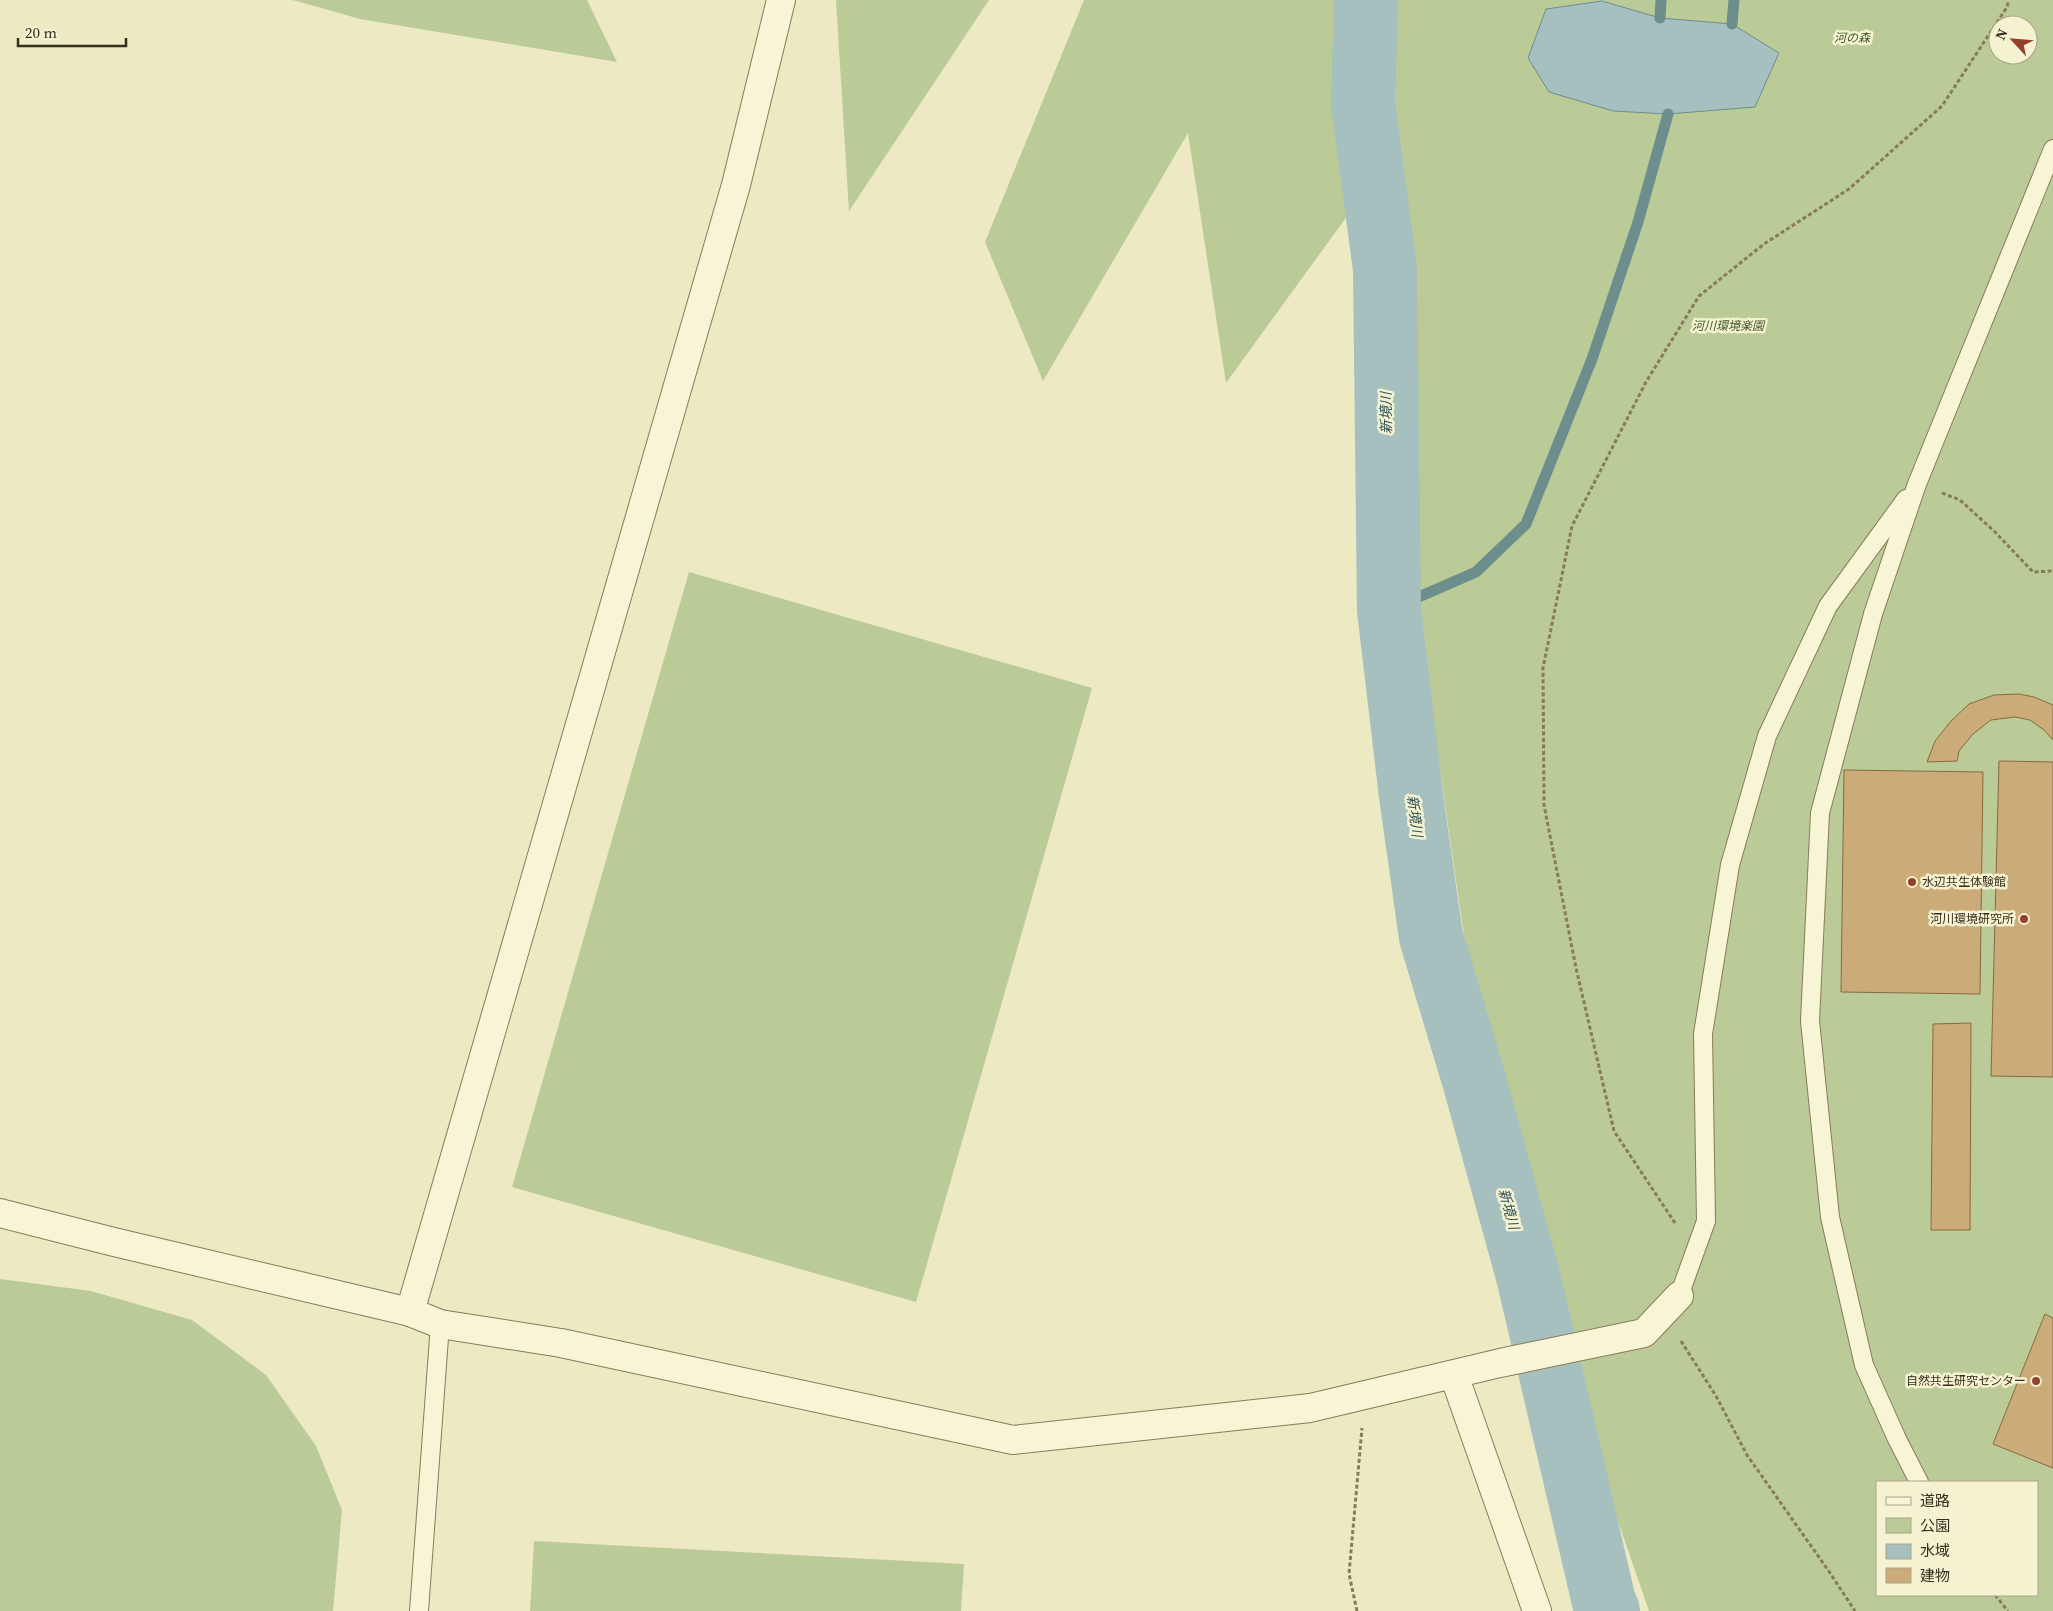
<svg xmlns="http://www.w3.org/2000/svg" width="2053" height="1611" font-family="'Source Serif 4','Noto Sans JP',serif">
<rect width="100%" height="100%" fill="#ede9c3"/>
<g fill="#bacb97" fill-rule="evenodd">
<polygon points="293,0 587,0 617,62 360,19"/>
<polygon points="836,0 989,0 849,211"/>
<path d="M1084,0H2053V1611H1649L1602,1475L1545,1231L1465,943L1421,639L1411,456L1391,197L1390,157L1226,383L1188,133L1043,381L985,242ZM1998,25H2028V55H1998ZM1877,1482H2037V1595H1877Z"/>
<polygon points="689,572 1092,688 916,1302 512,1187"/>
<polygon points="0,1279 91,1291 192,1320 266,1375 316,1446 342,1510 333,1611 0,1611"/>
<polygon points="534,1541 964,1564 961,1611 530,1611"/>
</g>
<polygon fill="#a5c0be" stroke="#6c8e8d" points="1602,1 1660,18 1732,24 1779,53 1755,107 1668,114 1613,111 1549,92 1528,58 1546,9"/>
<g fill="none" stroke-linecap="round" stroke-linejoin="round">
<g stroke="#6c8e8d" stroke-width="11">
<polyline points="1660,18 1661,0"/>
<polyline points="1732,24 1734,0"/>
<polyline points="1389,610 1476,572 1526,524 1592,359 1638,222 1668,114"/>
</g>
<polyline stroke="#a5c0be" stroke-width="64" points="1366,0 1363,104 1385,269 1389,610 1411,796 1431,937 1474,1080 1528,1276 1604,1602 1608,1611"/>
</g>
<g fill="#cbac79" stroke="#866a40">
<polygon points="2019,694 2034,697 2053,705 2053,740 2044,730 2030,720 2015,717 1991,720 1973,734 1959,751 1957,761 1927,762 1935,741 1951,721 1969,704 1994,695"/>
<polygon points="1999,761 2053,762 2053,1077 1991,1076"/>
<polygon points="1844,770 1983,772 1980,994 1841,992"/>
<polygon points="1971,1023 1970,1230 1931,1230 1933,1024"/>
<polygon points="2045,1314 2053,1318 2053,1468 1993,1444"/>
</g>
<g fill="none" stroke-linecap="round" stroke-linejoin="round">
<g stroke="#877b5a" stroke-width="20">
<g id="lane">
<polyline points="1679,1296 1706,1221 1703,1034 1730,865 1767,736 1828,606 1906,499"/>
<polyline points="1919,1482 1897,1439 1864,1365 1830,1217 1810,1021 1820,813 1873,614 1917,484 2053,149"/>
<polyline points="419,1611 440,1324"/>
</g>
</g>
<g stroke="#877b5a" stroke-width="30">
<g id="street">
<polyline points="0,1213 114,1242 410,1312 440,1324 561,1343 1013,1440 1310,1408 1500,1363 1644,1333 1679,1296"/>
<polyline points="410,1312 736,185 781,0"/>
<polyline points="1454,1375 1537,1611"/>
</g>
</g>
<g stroke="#877b5a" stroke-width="3" stroke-dasharray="4 2.5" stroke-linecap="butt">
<polyline points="1942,493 1960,500 1995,532 2033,572 2053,571"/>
<polyline points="1675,1223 1614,1131 1576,968 1544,805 1543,668 1572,526 1646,382 1699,296 1764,244 1849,189 1942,106 2007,7 2009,0"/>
<polyline points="1681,1341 1716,1396 1747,1455 1828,1570 1855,1611"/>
<polyline points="1995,1595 2008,1611"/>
<polyline points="1357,1611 1349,1574 1362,1428"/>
</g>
<use href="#lane" stroke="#f8f5d6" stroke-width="18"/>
<use href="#street" stroke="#f8f5d6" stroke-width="28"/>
</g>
<g fill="#95402b" stroke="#f5f2d2" stroke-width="2">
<circle cx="1912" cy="882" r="5"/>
<circle cx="2024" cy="919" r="5"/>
<circle cx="2036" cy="1381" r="5"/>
</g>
<g text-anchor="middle" stroke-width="5" stroke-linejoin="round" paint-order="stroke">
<g font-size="12" font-style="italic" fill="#3e5325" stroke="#f5f2d2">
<text x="1852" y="42">河の森</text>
<text x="1728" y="330">河川環境楽園</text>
</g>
<g font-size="12" fill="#372f1e" stroke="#f5f2d2" text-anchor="end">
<text x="1922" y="886" text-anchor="start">水辺共生体験館</text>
<text x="2014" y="923">河川環境研究所</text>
<text x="2026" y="1385">自然共生研究センター</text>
</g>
<g font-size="14" font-style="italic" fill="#2d5157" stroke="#f5f2d2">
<text transform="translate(1386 413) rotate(-91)" y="5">新境川</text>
<text transform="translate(1415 816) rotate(83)" y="5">新境川</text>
<text transform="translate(1509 1209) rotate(74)" y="5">新境川</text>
</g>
</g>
<rect x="1876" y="1481" width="162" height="115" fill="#f5f2d2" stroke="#a9a48a"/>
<rect x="1886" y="1497" width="25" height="8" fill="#f8f5d6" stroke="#a9a48a"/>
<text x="1920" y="1506" font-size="15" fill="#372f1e">道路</text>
<rect x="1886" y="1518" width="25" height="15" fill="#bacb97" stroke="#a9a48a"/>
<text x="1920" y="1531" font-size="15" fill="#372f1e">公園</text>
<rect x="1886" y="1544" width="25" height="15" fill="#a5c0be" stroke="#a9a48a"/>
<text x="1920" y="1556" font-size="15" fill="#372f1e">水域</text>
<rect x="1886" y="1568" width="25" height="15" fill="#cbac79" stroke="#a9a48a"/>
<text x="1920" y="1581" font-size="15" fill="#372f1e">建物</text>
<g transform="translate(2013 40) rotate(296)"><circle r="24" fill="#f5f2d2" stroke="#a9a48a"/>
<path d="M0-4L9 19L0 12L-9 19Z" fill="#95402b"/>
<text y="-8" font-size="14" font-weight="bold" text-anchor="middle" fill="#372f1e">N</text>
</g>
<path d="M18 38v8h108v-8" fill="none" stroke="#372f1e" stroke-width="2.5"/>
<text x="25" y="38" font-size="15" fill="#372f1e" stroke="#f5f2d2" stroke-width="4" paint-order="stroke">20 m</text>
</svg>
